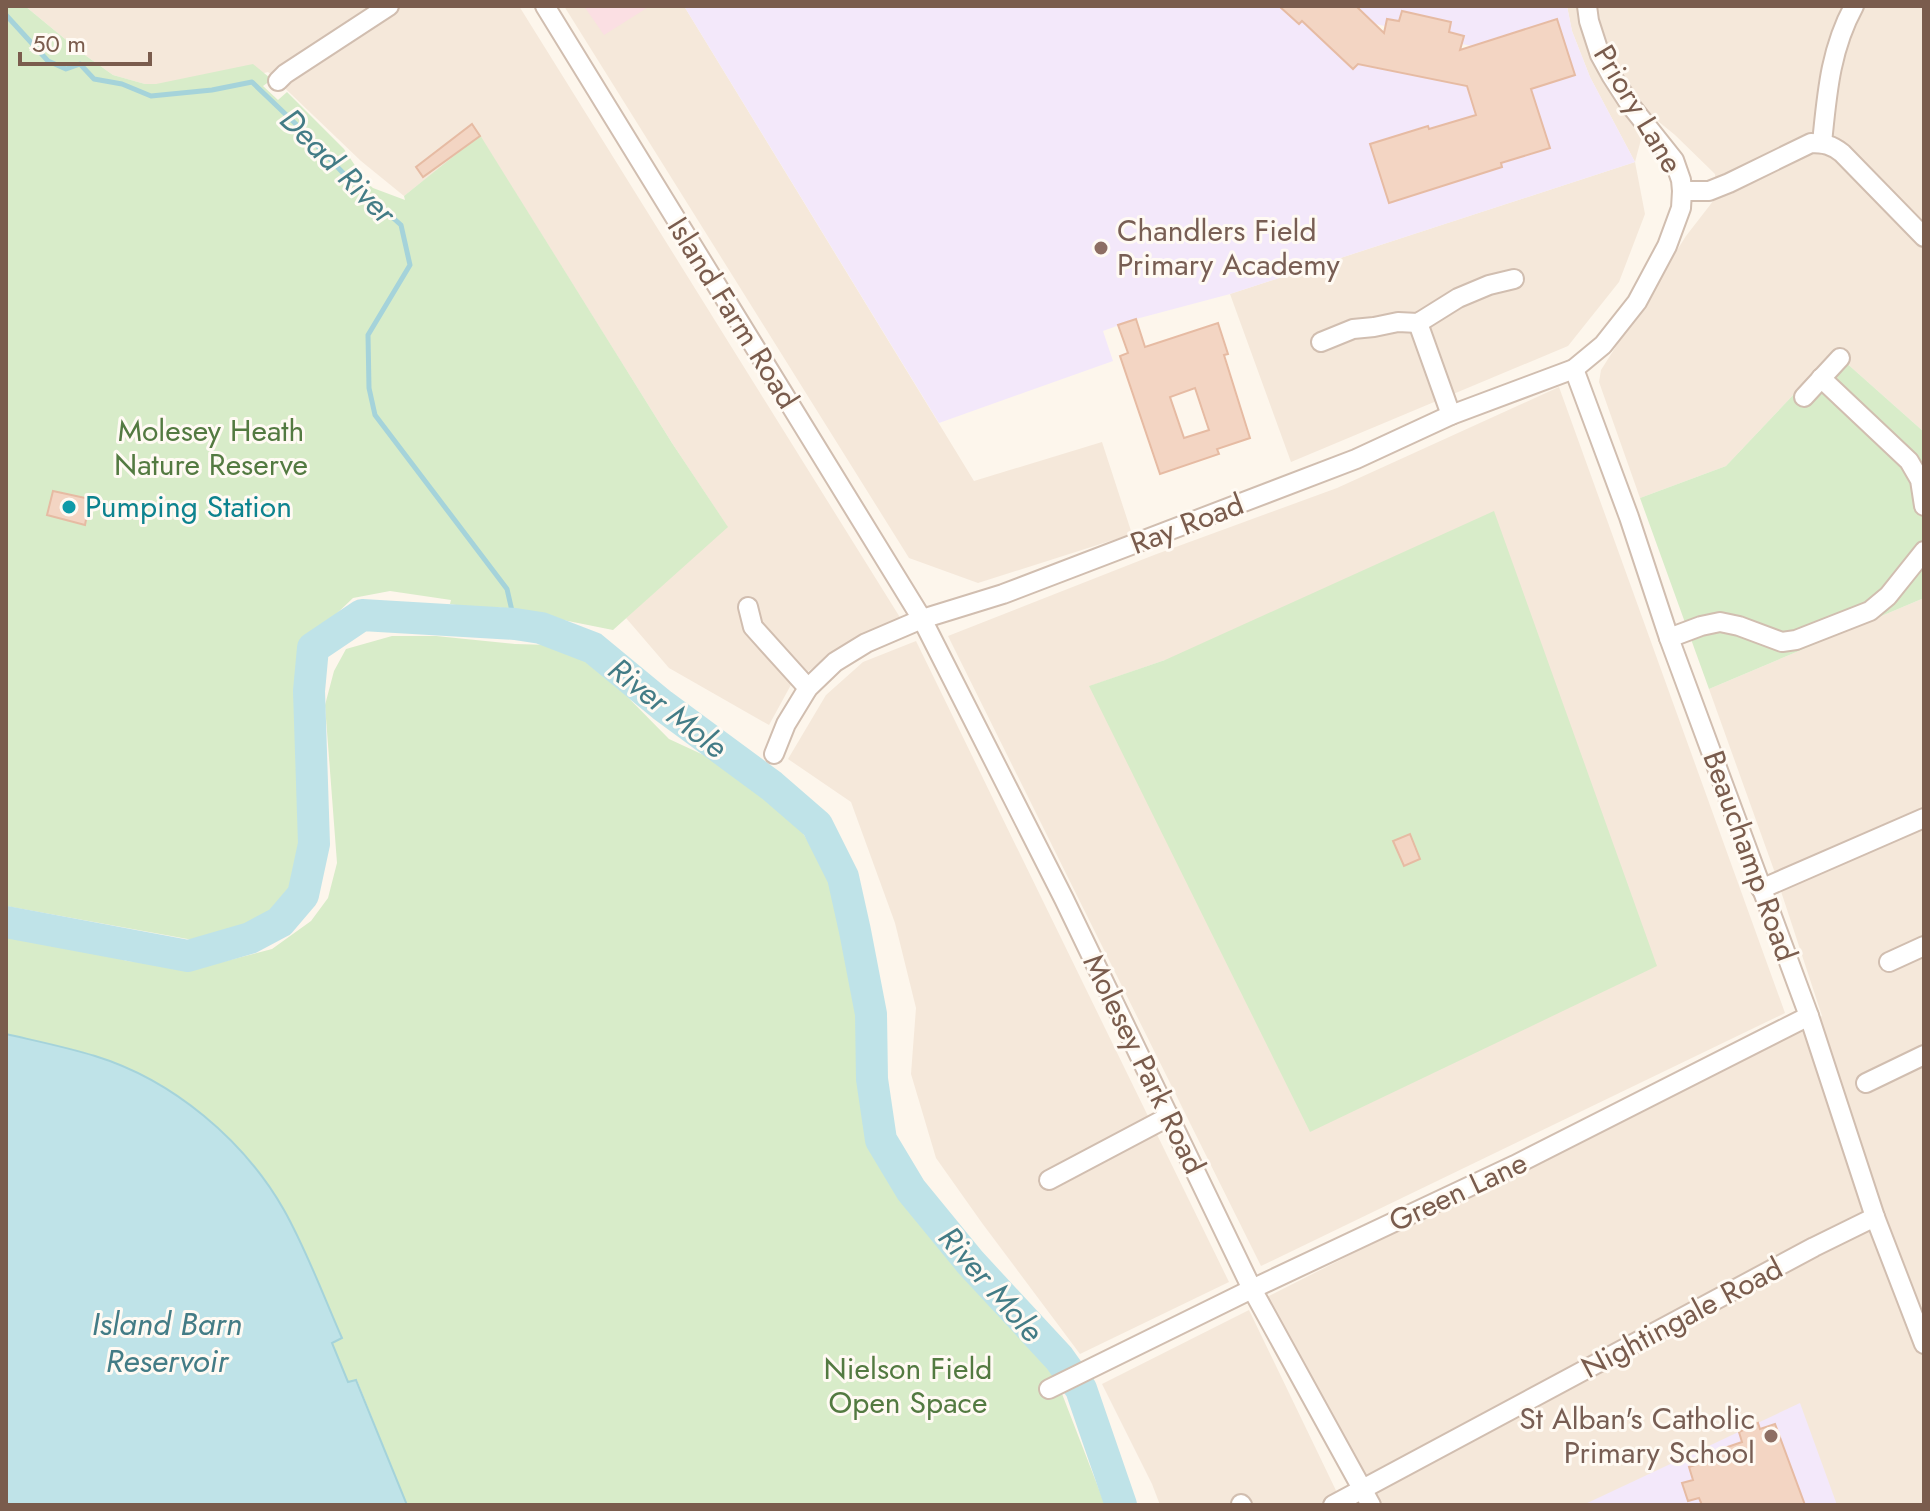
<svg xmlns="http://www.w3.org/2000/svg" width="1930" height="1511" font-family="Jost,sans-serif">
<rect width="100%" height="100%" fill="#fdf6ec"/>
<g fill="#f5e8da" fill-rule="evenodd">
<polygon points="25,6 519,6 901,619 850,641 792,683 769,725 669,668 626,618 727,526 672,443 480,136 404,196 361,161 268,72 192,91 145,84 113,75 82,53"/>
<polygon points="564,6 684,6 974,481 1102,442 1132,534 978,583 909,558"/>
<polygon points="1567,6 1924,6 1924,432 1834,352 1726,466 1640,498 1599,382 1601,370 1686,236 1717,196 1715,174 1675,135 1648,113 1635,162 1645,214 1619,282 1568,346 1291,462 1230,294 1635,162 1590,77 1572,31"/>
<path d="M1559,387L1785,1013L1261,1266L948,636L1154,555L1337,488ZM1165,660L1311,1132L1090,686Z"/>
<polygon points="1924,598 1924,1505 1379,1505 1267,1297 1822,1016 1775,873 1709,689"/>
<polygon points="916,641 1229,1282 1080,1354 982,1223 936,1158 911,1074 916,1008 895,923 851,802 788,759 826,695 863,662"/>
<polygon points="1249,1310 1343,1505 1160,1505 1152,1484 1102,1384"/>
</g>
<g fill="#f3e8fa">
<polygon points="684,6 1279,6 1298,24 1302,21 1358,64 1469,87 1476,115 1429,129 1428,126 1371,144 1389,203 1502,167 1501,163 1550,147 1527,76 1551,82 1575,75 1557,19 1472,46 1462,44 1463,36 1449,32 1450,22 1402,11 1399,21 1387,19 1385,26 1375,24 1356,6 1567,6 1572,31 1590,77 1635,162 1230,294 1136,319 1103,331 1113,361 939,423"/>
<polygon points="1800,1403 1837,1505 1583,1505"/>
</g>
<polygon fill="#fbdfe3" points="584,6 650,6 604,35"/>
<g fill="#d8ecc9">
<polygon points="6,6 25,6 82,53 113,75 145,84 156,84 253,64 270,78 270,81 263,86 278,100 287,92 344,149 366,182 373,188 405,200 404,196 480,135 672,443 728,527 613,630 498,607 498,612 450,604 451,600 390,591 353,598 308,641 302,662 296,728 305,837 290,899 250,929 193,940 6,906"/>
<polygon points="1834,352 1924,432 1924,598 1709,689 1640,498 1726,466"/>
<polygon points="1494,511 1657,966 1310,1132 1089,686 1165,660"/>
<path d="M392,636H436L515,644L550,645L579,653L598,667L669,739L723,764L772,803L801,830L825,869L842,921L860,1004L859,1096L872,1135L881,1169L920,1210L976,1283L1047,1367L1059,1386L1105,1505H407L357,1380L348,1383L332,1342L341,1338L253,1164C210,1117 158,1076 96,1056C67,1047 36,1041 6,1034V936L79,946L127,961L179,965L222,962L272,949L311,921L328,898L337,863L325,705L334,671L346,649Z"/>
</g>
<path fill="#bfe3e8" stroke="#a5d3da" stroke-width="2" d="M6,1034C36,1041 66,1047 95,1056C173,1080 244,1140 284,1210C307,1251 323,1295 342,1338L332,1343L348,1382L356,1380L407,1505H6Z"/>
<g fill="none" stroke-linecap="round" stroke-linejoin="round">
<polyline stroke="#a5d3da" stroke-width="5" points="6,15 48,61 66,69 80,64 94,79 122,84 151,96 212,90 252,82 300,128 346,176 401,225 410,265 368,335 369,388 375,415 507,589 515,624"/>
<polyline stroke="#bfe3e8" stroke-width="32" points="6,922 188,956 250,938 280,922 303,895 314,844 309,691 313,648 362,615 515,624 541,628 593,648 662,705 772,786 817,825 843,877 855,931 871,1014 872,1079 881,1140 911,1190 970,1262 1059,1358 1081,1389 1121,1505"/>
</g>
<g fill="#f3d5c3" stroke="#e6bba3" stroke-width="2" fill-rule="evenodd">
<polygon points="1279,6 1356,6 1384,33 1387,19 1399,21 1402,11 1451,22 1449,32 1464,36 1460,50 1557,19 1575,75 1531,89 1550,148 1501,163 1502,167 1389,203 1370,144 1428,126 1429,129 1476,115 1467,86 1358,64 1353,69 1302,21 1299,24"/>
<polygon points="472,124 480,136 423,177 416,167"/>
<path d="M1136,319L1145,347L1218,323L1228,354L1224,355L1250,438L1217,449L1219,454L1160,474L1120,356L1128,353L1118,325ZM1195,388L1209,430L1184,438L1170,397Z"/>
<polygon points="53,491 90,499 85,525 47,515"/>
<polygon points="1410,834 1420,859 1404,866 1393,841"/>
<polygon points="1758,1423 1760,1429 1775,1424 1805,1505 1702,1505 1699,1498 1688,1501 1682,1483 1693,1480 1689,1467 1707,1461 1704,1455 1742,1442 1739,1432"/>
</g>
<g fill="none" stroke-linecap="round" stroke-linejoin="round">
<g stroke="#d1beb0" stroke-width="22">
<g id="minor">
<polyline points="545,6 922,619 1064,899 1252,1289 1371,1505"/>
<polyline points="278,81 285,74 389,6"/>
<path d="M1822,143C1827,94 1830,50 1854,6"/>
<path d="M1682,191H1709L1729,183L1811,143C1824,143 1832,145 1842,153L1924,237"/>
<polyline points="1418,323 1451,415"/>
<polyline points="1321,342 1353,329 1374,327 1398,322 1418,323 1458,298 1489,285 1514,279"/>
<polyline points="1574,369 1629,517 1669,638 1809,1016 1875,1217 1924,1344"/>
<polyline points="1821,378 1909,461 1920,480 1924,506"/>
<polyline points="1804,397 1840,358"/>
<polyline points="748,607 753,627 808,688"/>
<polyline points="1669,638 1701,626 1720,622 1739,626 1782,642 1796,640 1870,611 1888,596 1924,551"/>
<polyline points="774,754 786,724 808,688 835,662 866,643 922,619 1003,594 1356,459 1451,415 1574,369 1603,345 1637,302 1667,246 1681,208 1682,191 1681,180 1674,160 1631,106 1611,75 1600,55 1589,21 1587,6"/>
<polyline points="1761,889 1924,818"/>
<polyline points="1889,962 1924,946"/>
<polyline points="1866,1083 1924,1055"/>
<polyline points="1049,1180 1170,1116"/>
<polyline points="1049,1389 1252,1289 1515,1165 1809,1016"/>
<polyline points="1241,1504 1242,1505"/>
<polyline points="1333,1505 1814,1247 1875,1217"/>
</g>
</g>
<use href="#minor" stroke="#fff" stroke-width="18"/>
</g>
<g fill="#8d6e63" stroke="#fffaf3" stroke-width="3">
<circle cx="1101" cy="248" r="8"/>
<circle cx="1771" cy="1436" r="8"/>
</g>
<circle fill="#0f9aa8" stroke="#fffaf3" stroke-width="3" cx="69" cy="507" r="8"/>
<g text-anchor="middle" stroke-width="6" stroke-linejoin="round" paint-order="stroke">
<g font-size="30" fill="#7a5c4d" stroke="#fffaf3">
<text transform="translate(1638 109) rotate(59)" y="10">Priory Lane</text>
<text transform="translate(733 313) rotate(58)" y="10">Island Farm Road</text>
<text transform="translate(1187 524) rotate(-21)" y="10">Ray Road</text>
<text transform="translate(1750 856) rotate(70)" y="10">Beauchamp Road</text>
<text transform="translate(1144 1064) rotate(64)" y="10">Molesey Park Road</text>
<text transform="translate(1458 1192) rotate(-25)" y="10">Green Lane</text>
<text transform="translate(1682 1318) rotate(-28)" y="10">Nightingale Road</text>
</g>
<g font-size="30" fill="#785e54" stroke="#fffaf3" text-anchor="start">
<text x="1117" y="241">Chandlers Field<tspan x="1117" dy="34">Primary Academy</tspan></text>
<text x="1755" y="1429" text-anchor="end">St Alban's Catholic<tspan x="1755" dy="34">Primary School</tspan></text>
</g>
<g font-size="30" fill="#537a41" stroke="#fffaf3">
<text x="211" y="441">Molesey Heath<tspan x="211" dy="34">Nature Reserve</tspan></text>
<text x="908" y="1379">Nielson Field<tspan x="908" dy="34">Open Space</tspan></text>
</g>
<g font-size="30" fill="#0d838f" stroke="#fffaf3" text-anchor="start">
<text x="85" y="517">Pumping Station</text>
</g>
<g font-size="32" font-style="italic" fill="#437c86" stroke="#fffaf3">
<text transform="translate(338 166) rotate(45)" y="11">Dead River</text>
<text transform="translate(668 708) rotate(38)" y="11">River Mole</text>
<text transform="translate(991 1284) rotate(49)" y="11">River Mole</text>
<text x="167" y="1335">Island Barn<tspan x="167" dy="37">Reservoir</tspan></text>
</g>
</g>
<rect width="1930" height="1511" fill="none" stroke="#7a5c4d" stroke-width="16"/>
<path d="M20 52v12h130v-12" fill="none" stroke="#7a5c4d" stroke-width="4"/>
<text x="32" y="52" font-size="24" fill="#7a5c4d" stroke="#fffaf3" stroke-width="6" paint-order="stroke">50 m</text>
</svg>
